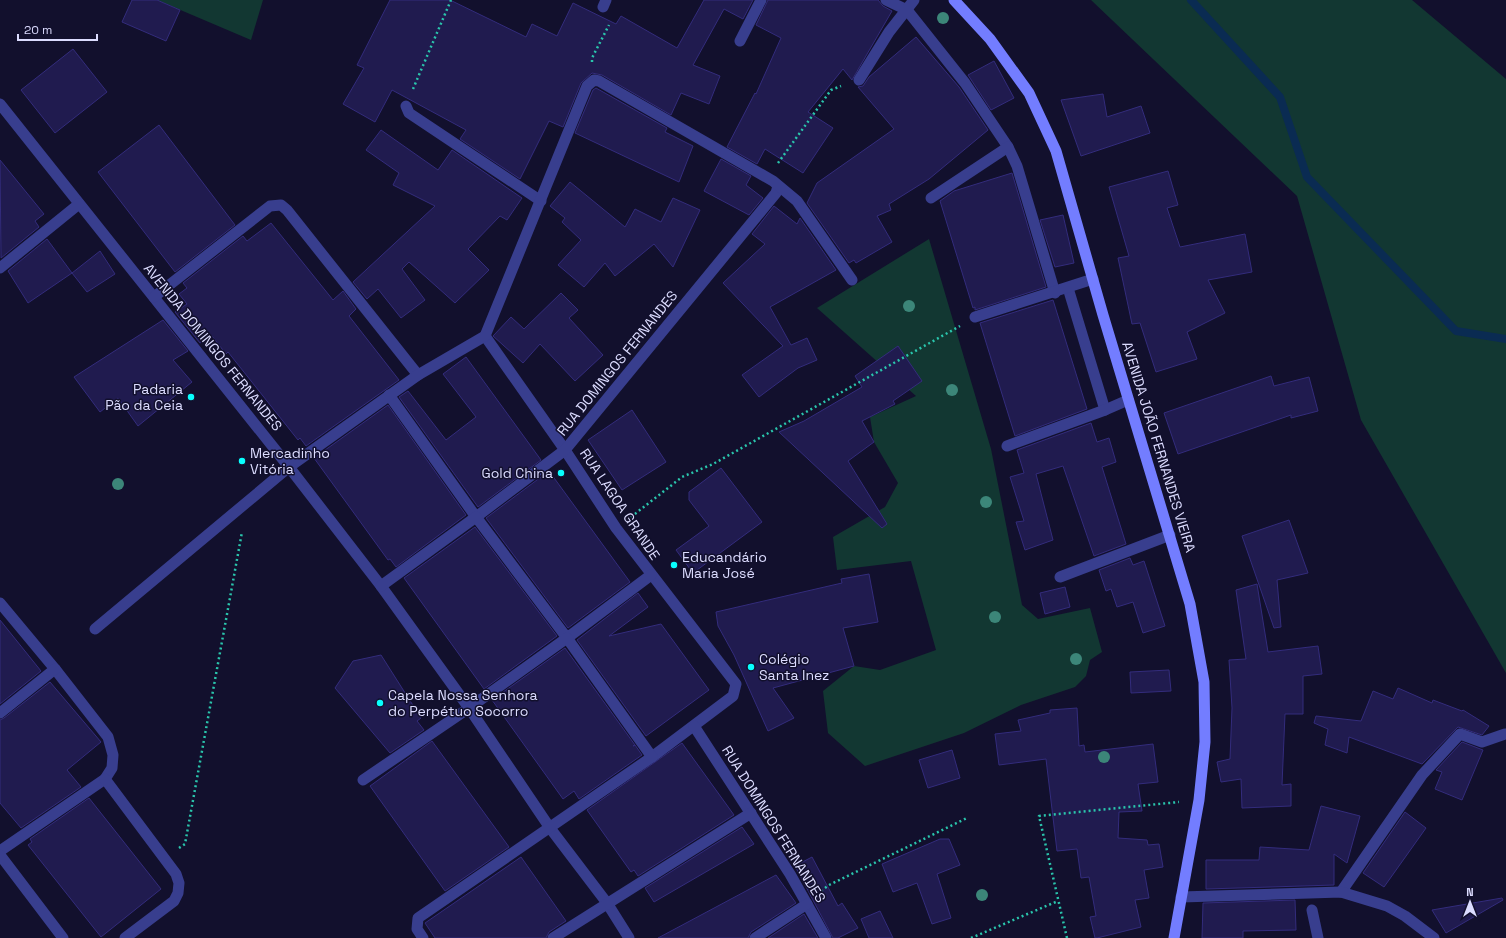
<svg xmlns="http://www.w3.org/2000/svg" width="1506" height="938" font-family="'Space Grotesk',sans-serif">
<rect width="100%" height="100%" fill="#12102d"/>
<g fill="#123732">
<polygon points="157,0 263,0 251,40"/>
<polygon points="1091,0 1412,0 1506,79 1506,673 1361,420 1297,196"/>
<polygon points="929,239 991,449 1022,605 1038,619 1090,608 1102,652 1090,660 1086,676 1075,687 1021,705 964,733 865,766 828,733 823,691 854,666 880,670 936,650 911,561 837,570 833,537 885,507 898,483 874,442 870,417 916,396 817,308"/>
</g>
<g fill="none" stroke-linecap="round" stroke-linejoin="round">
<polyline stroke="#0a2b52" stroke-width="8" points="1191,0 1280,97 1307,177 1456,331 1506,339"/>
</g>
<g fill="#201b4f" stroke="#332c7c">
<polygon points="132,0 157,0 180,10 166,41 122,22"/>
<polygon points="390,0 450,0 526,37 532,24 557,36 573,3 616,24 621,16 677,48 704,0 753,0 743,19 724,9 693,65 720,76 709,104 681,93 671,115 602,75 592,73 581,83 563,127 549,121 520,179 460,139 466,130 392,90 375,122 343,104 364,68 357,65"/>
<polygon points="768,0 878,0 883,6 892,11 852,80 843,69 808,112 833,128 803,173 765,149 757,164 727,147 755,93 756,94 781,38 756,25"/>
<polygon points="916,37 959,87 988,130 929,179 889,204 891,210 877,216 892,242 856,263 854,260 849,263 807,203 817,183 894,129 858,87 863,86 869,77"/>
<polygon points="73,49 107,92 55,133 21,90"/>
<polygon points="994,61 1014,98 991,110 968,75"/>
<polygon points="596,88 667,128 665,132 693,146 679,182 575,133 593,90"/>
<polygon points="1103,94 1107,117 1141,106 1150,133 1081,156 1061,100"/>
<polygon points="159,125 235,225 175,272 98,172"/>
<polygon points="381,130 438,170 452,150 522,198 507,220 500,216 468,249 489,270 455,303 409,262 402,269 425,300 401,318 378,289 367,299 353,282 435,206 393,185 399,173 366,150"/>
<polygon points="721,159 751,176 746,185 763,198 749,215 704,191"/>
<polygon points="0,160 44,214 35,221 39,227 1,258"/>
<polygon points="1168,171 1178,205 1167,208 1180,247 1245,234 1252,272 1208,280 1225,313 1187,332 1197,359 1156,372 1140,323 1132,324 1118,258 1129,256 1109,187"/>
<polygon points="1012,173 1046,287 975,310 975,307 973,308 940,201 954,191"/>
<polygon points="570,182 625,227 635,209 661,222 673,198 700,210 673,267 654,244 615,276 605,263 584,287 558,265 581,240 562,222 565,218 550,206"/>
<polygon points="774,206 797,224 800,218 836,270 770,307 791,345 807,338 817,360 798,368 759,397 742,375 783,346 723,283 765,244 752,234"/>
<polygon points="1063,215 1074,263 1055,267 1040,220"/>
<polygon points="271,223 333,300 343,291 356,309 349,316 399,380 306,446 300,438 298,440 228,352 226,354 212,336 200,343 175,312 187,304 179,294 187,288 183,283 243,236 247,241"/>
<polygon points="47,239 72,273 28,303 8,271"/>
<polygon points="100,251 115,274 87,292 72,273"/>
<polygon points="561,293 578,310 569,318 603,355 575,381 540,344 523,363 493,336 511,317 524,329"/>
<polygon points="1053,300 1087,409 1015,436 980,323"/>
<polygon points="163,320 188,351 173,360 192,382 138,426 118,398 100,412 74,377"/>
<polygon points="898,346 922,381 893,401 895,404 862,421 874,442 848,461 887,524 882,528 779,432 804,421 862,387 855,376"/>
<polygon points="466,357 541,460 478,507 399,397 408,391 446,440 476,417 443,374"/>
<polygon points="1271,376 1274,386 1309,377 1318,411 1291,418 1291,415 1178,454 1164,413"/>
<polygon points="388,405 466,515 396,567 390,559 388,560 314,458"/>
<polygon points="632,410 666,462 622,490 588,440"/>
<polygon points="1091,423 1097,442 1109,438 1116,462 1102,467 1126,544 1094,556 1063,466 1036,474 1053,540 1025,550 1016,522 1024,521 1010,477 1024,473 1017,450"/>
<polygon points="721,468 762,522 693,573 676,550 709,526 689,500 689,492"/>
<polygon points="549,471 630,582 568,628 486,518"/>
<polygon points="1289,520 1308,573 1277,580 1281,627 1274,628 1242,536"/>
<polygon points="475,527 557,636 484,689 404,578"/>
<polygon points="1130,558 1133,565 1144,561 1165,626 1143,633 1133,602 1117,607 1111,589 1106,591 1099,570"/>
<polygon points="869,574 878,622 843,628 854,666 773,688 794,718 768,731 734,655 718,626 716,612 842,583 841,579"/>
<polygon points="1257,584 1268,652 1318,646 1322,674 1303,676 1303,714 1285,714 1282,785 1291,784 1291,806 1242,808 1241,779 1221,782 1217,762 1230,759 1232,708 1229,660 1246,659 1236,590"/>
<polygon points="1065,587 1070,607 1045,614 1040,593"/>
<polygon points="638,593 648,607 609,636 661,624 709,690 646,736 577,640"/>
<polygon points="0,620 41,671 0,704"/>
<polygon points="565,648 635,745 633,746 635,745 642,755 579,799 574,791 563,799 492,700"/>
<polygon points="381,655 421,718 417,721 424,730 390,753 335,688 353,661"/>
<polygon points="1169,670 1171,691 1131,693 1130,672"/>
<polygon points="50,682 101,742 67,770 81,787 21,828 0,803 0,720 4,718"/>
<polygon points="1398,688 1432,703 1433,700 1462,711 1463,710 1489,726 1482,735 1458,727 1422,764 1349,737 1347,753 1325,745 1328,729 1314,723 1316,716 1361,721 1373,691 1393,699"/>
<polygon points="1077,708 1079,746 1084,745 1085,752 1153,744 1158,782 1138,784 1142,811 1119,812 1118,838 1147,840 1148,845 1159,844 1163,867 1144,870 1149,898 1135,900 1141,927 1097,938 1095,938 1090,917 1096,916 1089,877 1081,878 1077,849 1057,851 1046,759 999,765 995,734 1021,731 1018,720 1050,713 1050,710"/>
<polygon points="432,741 509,847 445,891 370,786"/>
<polygon points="1462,742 1483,750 1462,800 1435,789 1442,772 1436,770"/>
<polygon points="682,743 734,815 638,876 634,870 631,872 587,810"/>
<polygon points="952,750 960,778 928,788 919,760"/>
<polygon points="89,798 161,889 101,937 28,845 32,842 30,839"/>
<polygon points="1321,806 1360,816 1347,863 1334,854 1334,885 1206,889 1206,860 1259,860 1260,847 1309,850"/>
<polygon points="1405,812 1426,828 1384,887 1363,873"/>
<polygon points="742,827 754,844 654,902 645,888"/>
<polygon points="940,839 949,839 960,865 937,874 951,918 932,924 917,883 893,892 882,864"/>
<polygon points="521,857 566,921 549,932 546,938 435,938 425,923"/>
<polygon points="812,857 838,906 842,903 858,928 838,938 833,938 795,866"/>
<polygon points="776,875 796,903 751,932 748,938 658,938"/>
<polygon points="1502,898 1503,900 1446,933 1432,910"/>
<polygon points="1295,900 1296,930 1243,931 1243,938 1202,938 1203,903"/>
<polygon points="880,911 893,938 869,938 861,919"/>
<polygon points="804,914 818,938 768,938"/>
</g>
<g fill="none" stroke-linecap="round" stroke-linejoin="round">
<g stroke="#2ac5ac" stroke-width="2.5" stroke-dasharray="2 3" stroke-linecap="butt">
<polyline points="592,62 592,58 609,25"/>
<polyline points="413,89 451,0"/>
<polyline points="778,163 831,90 841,86"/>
<polyline points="631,517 682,477 713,464 960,326"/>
<polyline points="179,848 185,844 242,532"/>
<polyline points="821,891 829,885 967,818"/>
<polyline points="971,938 1058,901"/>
<polyline points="1067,938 1039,816 1179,802"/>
</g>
<g stroke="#383e8e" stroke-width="11">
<polyline points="886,0 907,10 965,83 1008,147 1017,166 1055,293"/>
<polyline points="603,7 606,0"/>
<polyline points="740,41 761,0"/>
<polyline points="859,80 889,32 914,0"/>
<polyline points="0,104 289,467 381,586 469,708 550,828 607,903 629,938"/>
<polyline points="406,106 409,113 541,201"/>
<polyline points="931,198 1008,147"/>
<polyline points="0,268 79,204"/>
<polyline points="1068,288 1105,410"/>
<polyline points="154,297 270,206 281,205 287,210 418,375"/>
<polyline points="975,317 1093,279"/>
<polyline points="485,336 565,450 616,528 736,684 733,696 652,757"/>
<polyline points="389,395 476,517 565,450 776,193 778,186"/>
<polyline points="1007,446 1105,410 1128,400"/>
<polyline points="1060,577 1170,535"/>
<polyline points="381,586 476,517 567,638 651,575"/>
<polyline points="0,603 55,669 108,737 113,755 112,768 105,779 0,851"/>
<polyline points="95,629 289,467 418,375 485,336 587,86 594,80 599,81 773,181 797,201 852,280"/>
<polyline points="0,713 55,669"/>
<polyline points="694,726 790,874 826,938"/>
<polyline points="105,779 176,874 179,883 178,893 174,901 125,938"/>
<polyline points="363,780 469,708 567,638 652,757 418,918 417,929 423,938"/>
<polyline points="0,855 63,938"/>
<polyline points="1341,892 1422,775 1460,734 1482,742 1505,734"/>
<polyline points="1181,897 1341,892 1387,906 1405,916 1434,938"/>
<polyline points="1312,910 1318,938"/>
<polyline points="553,938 751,813"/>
<polyline points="755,938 807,904"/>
</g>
<polyline stroke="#737dff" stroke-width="11" points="954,0 990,39 1029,93 1056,151 1103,315 1190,604 1204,682 1205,742 1199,800 1174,938"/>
</g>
<g fill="#3c8679">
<circle cx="943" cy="18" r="6"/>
<circle cx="909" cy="306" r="6"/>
<circle cx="952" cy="390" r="6"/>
<circle cx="118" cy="484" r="6"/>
<circle cx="986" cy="502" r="6"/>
<circle cx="995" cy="617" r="6"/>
<circle cx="1076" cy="659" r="6"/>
<circle cx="1104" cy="757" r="6"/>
<circle cx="982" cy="895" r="6"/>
</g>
<g fill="#08ffff" stroke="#12102d" stroke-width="1.5">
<circle cx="191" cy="397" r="4"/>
<circle cx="242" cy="461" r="4"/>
<circle cx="561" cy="473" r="4"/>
<circle cx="674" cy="565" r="4"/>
<circle cx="751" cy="667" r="4"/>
<circle cx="380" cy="703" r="4"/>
</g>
<g text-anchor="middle" stroke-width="3" stroke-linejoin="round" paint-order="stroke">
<g font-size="14" fill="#dcdcff" stroke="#12102d">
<text transform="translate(213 347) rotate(51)" y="5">AVENIDA DOMINGOS FERNANDES</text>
<text transform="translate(617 363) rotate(-51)" y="5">RUA DOMINGOS FERNANDES</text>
<text transform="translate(1159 447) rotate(73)" y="5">AVENIDA JOÃO FERNANDES VIEIRA</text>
<text transform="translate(620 504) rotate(56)" y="5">RUA LAGOA GRANDE</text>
<text transform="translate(774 824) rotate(58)" y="5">RUA DOMINGOS FERNANDES</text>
</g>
<g font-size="14" fill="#dcdcff" stroke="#12102d" text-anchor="start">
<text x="183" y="394" text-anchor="end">Padaria<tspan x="183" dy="16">Pão da Ceia</tspan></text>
<text x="250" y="458">Mercadinho<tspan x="250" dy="16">Vitória</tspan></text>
<text x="553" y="478" text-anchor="end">Gold China</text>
<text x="682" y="562">Educandário<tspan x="682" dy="16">Maria José</tspan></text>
<text x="759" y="664">Colégio<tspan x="759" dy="16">Santa Inez</tspan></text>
<text x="388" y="700">Capela Nossa Senhora<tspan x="388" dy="16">do Perpétuo Socorro</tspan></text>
</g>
</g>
<g transform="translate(1470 902)" stroke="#12102d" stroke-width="3" paint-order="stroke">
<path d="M0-3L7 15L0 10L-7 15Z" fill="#dcdcff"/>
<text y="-6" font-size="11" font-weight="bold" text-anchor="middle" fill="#dcdcff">N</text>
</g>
<path d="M18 34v6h79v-6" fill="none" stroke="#dcdcff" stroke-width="2"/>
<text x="24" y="34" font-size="12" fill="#dcdcff" stroke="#12102d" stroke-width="3" paint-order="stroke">20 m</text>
</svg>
